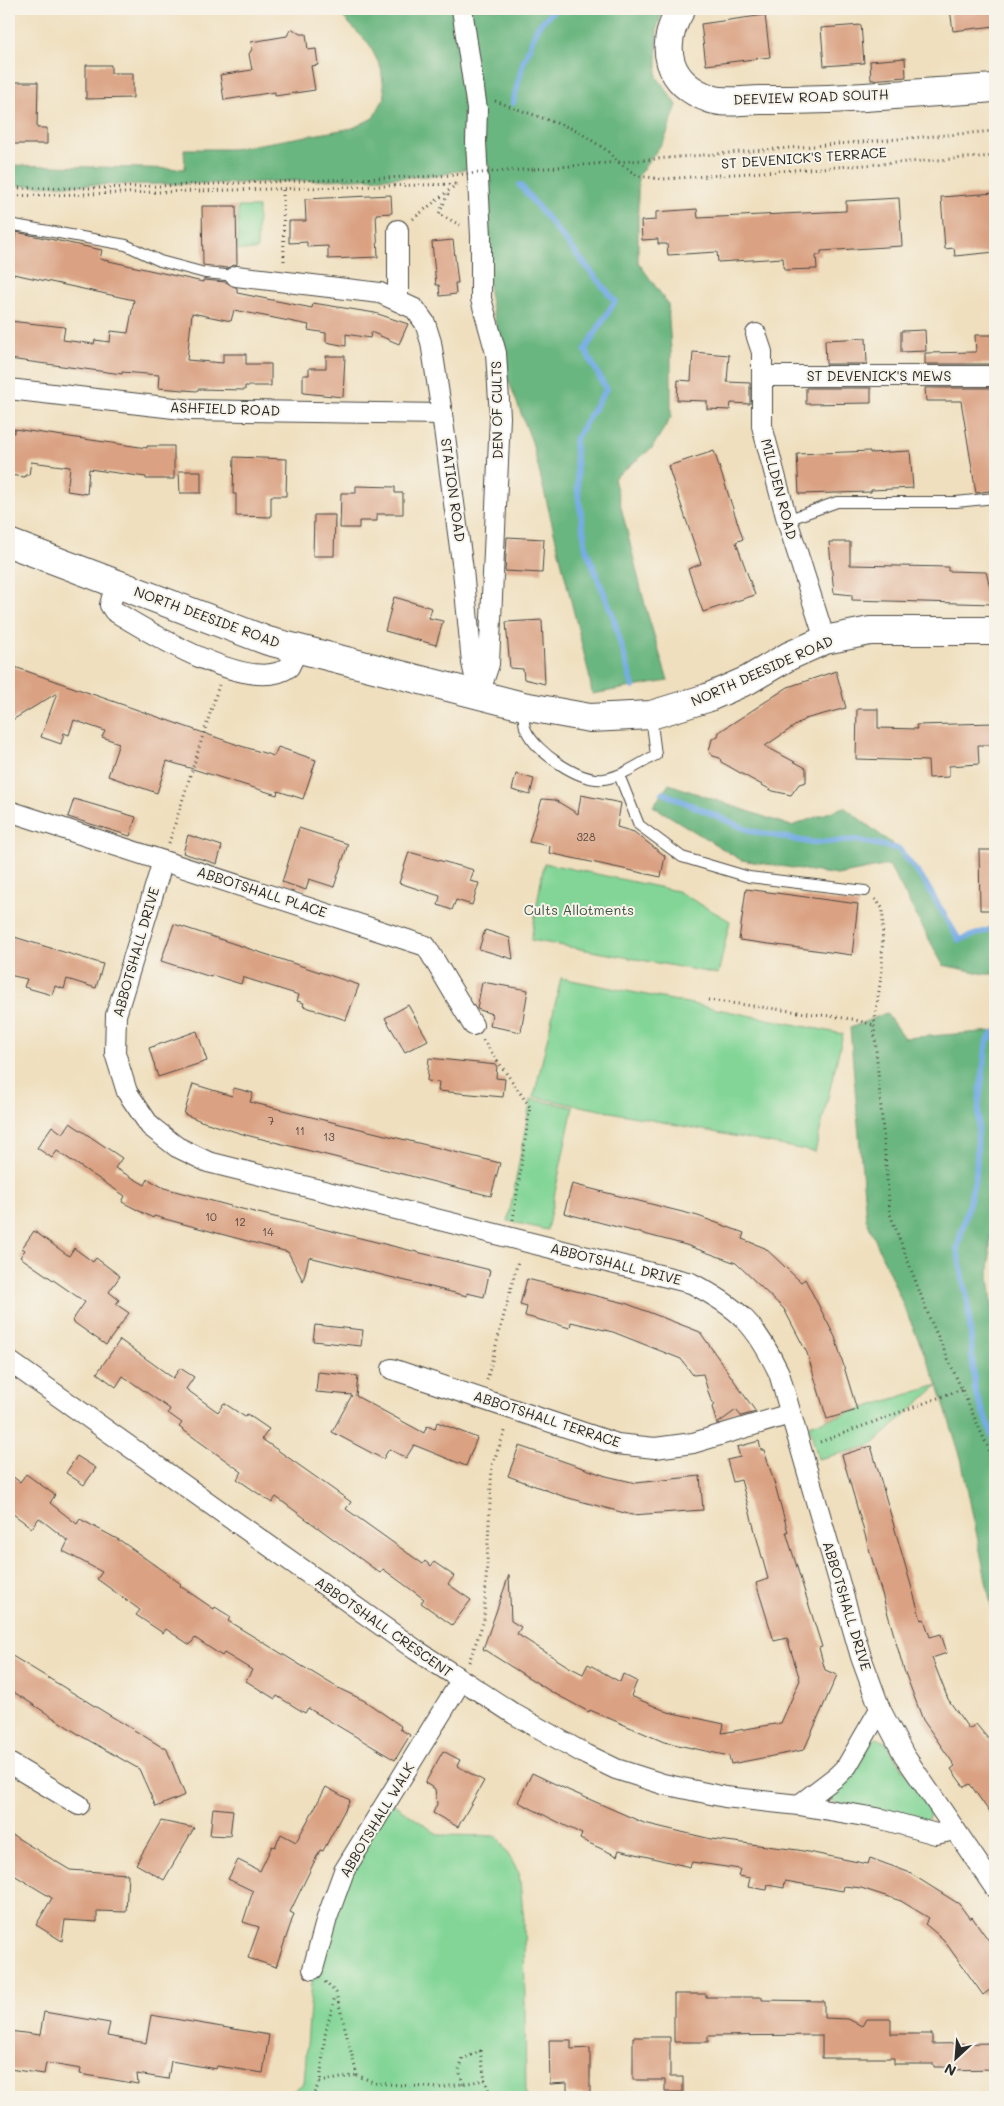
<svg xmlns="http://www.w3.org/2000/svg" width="1004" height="2106" font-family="Mali,sans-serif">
<rect width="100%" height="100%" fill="#f7f3e8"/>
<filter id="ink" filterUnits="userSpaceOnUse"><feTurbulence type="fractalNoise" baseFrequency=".02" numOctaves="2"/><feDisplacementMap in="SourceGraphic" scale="10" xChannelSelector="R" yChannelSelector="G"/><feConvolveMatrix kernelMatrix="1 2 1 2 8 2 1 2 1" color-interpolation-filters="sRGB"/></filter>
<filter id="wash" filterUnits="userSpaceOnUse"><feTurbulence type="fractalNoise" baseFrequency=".0096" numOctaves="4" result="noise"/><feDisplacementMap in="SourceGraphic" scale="20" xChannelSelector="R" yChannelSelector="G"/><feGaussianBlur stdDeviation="1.12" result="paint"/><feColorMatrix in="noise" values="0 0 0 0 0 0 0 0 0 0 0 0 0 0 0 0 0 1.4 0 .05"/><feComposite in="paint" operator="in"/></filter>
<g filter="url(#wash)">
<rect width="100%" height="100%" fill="#efdfbe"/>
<g fill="#83d597" stroke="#578061">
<polygon points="238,207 258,207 257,250 238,250"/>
<polygon points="544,863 677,891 730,921 718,974 531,940"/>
<polygon points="561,978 843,1034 815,1152 534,1097"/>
<polygon points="531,1099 573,1107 547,1230 508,1221"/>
<polygon points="938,1385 871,1446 818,1459 809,1425"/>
<polygon points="877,1738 886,1742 931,1812 928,1819 921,1823 834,1803 831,1796 859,1767 871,1741"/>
<polygon points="388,1800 439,1835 497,1836 519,1873 524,1921 526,2097 285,2097 304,2083 313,1969 327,1918"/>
</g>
<g fill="#6ab680" stroke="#4a7056">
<polygon points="332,9 663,9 657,28 657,77 677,105 665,139 638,176 638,262 668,304 671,351 671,417 652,448 614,478 646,609 668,681 592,694 589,674 532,442 508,379 489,294 489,163 437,176 239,183 9,186 9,165 185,169 184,149 232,149 353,128 373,118 385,97 381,68 369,44 339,13"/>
<polygon points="669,784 791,826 844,807 899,849 924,881 959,940 995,928 995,974 985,974 943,965 889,865 837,875 741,860 653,806"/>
<polygon points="886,1013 904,1038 995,1031 995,1111 989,1276 995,1334 995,1624 961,1458 938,1385 866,1219 850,1028"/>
</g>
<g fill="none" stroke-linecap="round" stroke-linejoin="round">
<g stroke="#76ace4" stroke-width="6">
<polyline points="513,103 523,63 538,26 555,9"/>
<polyline points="520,185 615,301 585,350 606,389 575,440 578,493 586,549 612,613 633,687"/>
<polyline points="663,793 751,831 813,843 856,840 899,849 924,881 959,940 995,928"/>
<polyline points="995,1032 987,1041 979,1102 976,1176 957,1249 968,1303 975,1391 995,1442"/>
</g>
</g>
<g id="blocks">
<g fill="#daa283">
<polygon points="950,9 995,9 995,26 953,31"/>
<polygon points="765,15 770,57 706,65 701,24"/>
<polygon points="861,25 864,63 824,66 821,28"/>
<polygon points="291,28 300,34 306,34 308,50 316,49 318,65 311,66 315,90 275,96 275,92 224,100 220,75 252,70 249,54 252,49 251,42 287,36"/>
<polygon points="905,58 906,77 871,80 870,61"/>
<polygon points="86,65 111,65 111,73 133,73 133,98 86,99"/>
<polygon points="9,82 38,82 37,128 47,128 47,144 9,144"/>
<polygon points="995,193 995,252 955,256 954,248 945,249 941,197"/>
<polygon points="391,195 392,213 376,214 378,257 328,259 328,246 307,247 307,242 289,243 289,221 306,221 305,199"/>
<polygon points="899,198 902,246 821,251 821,255 816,255 817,269 784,270 783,258 718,262 717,252 668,255 667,244 658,244 658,239 642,240 641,221 656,220 656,212 697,209 698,218 846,211 846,201"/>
<polygon points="202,206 236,206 237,264 227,268 203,265"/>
<polygon points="16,232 102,250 100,259 203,282 203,280 226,282 237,288 237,293 312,308 313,303 375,313 408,324 399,344 371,332 370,338 346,334 346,346 326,342 326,333 308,330 309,325 234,310 231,321 192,313 187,360 223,363 223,354 246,354 246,364 271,364 271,386 245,386 245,390 198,389 197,391 158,388 159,375 122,372 122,374 9,359 9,321 65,327 63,340 94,344 95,340 110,342 111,331 128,333 134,300 9,273"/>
<polygon points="453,240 458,283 455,283 456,294 440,296 439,285 436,285 432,242"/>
<polygon points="925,330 926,351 901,352 901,331"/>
<polygon points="975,335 993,335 994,364 925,364 925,353 976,352"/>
<polygon points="866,338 867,364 826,364 825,340"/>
<polygon points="693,352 729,355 727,382 750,383 750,404 731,403 730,410 707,409 707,401 677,400 678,380 691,381"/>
<polygon points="326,356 345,356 343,397 303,393 303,375 309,375 309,368 326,368"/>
<polygon points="806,388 871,388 871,403 806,404"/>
<polygon points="925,388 995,388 995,490 976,493 961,401 926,401"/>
<polygon points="14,429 147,448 147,446 174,446 174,479 146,479 146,477 89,469 87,494 67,491 70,467 31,462 29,475 25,475 25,477 9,475 9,432 14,433"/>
<polygon points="714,451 743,539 736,542 755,595 703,612 688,569 701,564 668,466"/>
<polygon points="870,451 870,453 910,451 913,488 871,490 871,492 799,494 797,454"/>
<polygon points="234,457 287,459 286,496 271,496 271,517 236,516 236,494 233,494"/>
<polygon points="179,471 201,471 201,493 180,493"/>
<polygon points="356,486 395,487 395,493 403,493 403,514 377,514 377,521 359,521 359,528 340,528 341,493 356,493"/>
<polygon points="314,515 335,515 334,556 313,556"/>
<polygon points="507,537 544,539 542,573 505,571"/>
<polygon points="829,542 850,542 850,565 948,567 948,571 986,572 994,604 852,600 852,595 834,593"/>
<polygon points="394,597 432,608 429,618 443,621 436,645 385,631"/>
<polygon points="542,620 545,684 524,679 523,669 510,668 506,622"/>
<polygon points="9,665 241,746 274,756 278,747 316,760 303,799 278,791 277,795 167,761 157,793 108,776 119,743 102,737 105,731 74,720 69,735 64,733 61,744 41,737 57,693 9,722"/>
<polygon points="836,671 846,708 805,719 765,746 806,768 806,782 799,784 791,795 773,791 751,779 721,762 720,758 713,756 709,751 712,739 718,736 719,732 788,687"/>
<polygon points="857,709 878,709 878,728 917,729 916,725 995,723 995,745 978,745 979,764 949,766 949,777 929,778 928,761 856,759"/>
<polygon points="516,774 534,779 530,795 512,790"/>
<polygon points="581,795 621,803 617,827 634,832 665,856 661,877 549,853 550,846 529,842 542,799 555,800 578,814"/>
<polygon points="74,799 136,817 130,836 68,817"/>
<polygon points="299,828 348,844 334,887 309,879 306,890 282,882"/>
<polygon points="188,835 222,846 217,864 183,853"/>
<polygon points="979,850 995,850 995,910 980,910"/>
<polygon points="409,852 474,870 470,881 479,883 472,905 456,900 452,910 438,905 440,896 399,883"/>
<polygon points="746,889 858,904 852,955 739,940"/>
<polygon points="174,924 359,985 346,1020 303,1006 304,1003 297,1001 299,995 245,978 243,977 241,984 212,975 211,977 161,961"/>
<polygon points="485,930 510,938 513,959 479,949"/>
<polygon points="11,936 103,964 96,988 67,979 64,989 55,986 52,995 24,987 27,979 9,975 9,945"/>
<polygon points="482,982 528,990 521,1032 490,1026 492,1014 477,1009"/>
<polygon points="408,1005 428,1040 405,1052 385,1018"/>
<polygon points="197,1031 207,1061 158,1077 149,1048"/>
<polygon points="429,1058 497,1065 496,1078 505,1079 503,1097 438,1091 439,1082 427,1081"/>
<polygon points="193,1084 232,1096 234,1088 253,1093 250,1102 500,1163 491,1196 246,1135 201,1121 184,1114"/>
<polygon points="70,1123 122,1158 115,1168 145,1185 148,1179 164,1188 238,1208 490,1270 484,1297 467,1293 467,1296 309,1257 303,1281 288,1252 154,1216 153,1218 122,1202 125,1196 57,1151 52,1158 37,1148 52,1126 63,1134"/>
<polygon points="572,1184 698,1216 744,1233 742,1239 765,1248 801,1282 805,1279 835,1337 857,1410 827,1419 807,1353 784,1309 736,1263 686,1245 564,1213"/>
<polygon points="34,1231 69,1256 74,1248 93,1262 96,1258 120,1276 109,1292 119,1300 116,1304 129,1313 106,1345 72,1321 85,1302 20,1257 25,1250 22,1248"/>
<polygon points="527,1279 625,1303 700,1332 756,1412 741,1416 736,1410 717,1424 712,1407 715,1405 710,1398 703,1374 693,1375 681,1359 613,1332 571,1322 570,1328 525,1316 527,1307 520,1305"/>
<polygon points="315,1325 363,1330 361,1346 313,1341"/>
<polygon points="120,1340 173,1378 180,1368 194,1377 186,1389 218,1412 224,1403 245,1417 247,1414 269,1429 262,1439 351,1502 346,1509 423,1564 425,1561 431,1566 434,1562 454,1576 448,1584 471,1600 452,1625 421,1603 424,1599 383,1569 380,1573 276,1497 272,1503 237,1479 242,1472 179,1427 182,1423 168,1413 170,1409 123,1376 116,1387 97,1373"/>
<polygon points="318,1372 358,1376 356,1396 424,1433 427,1426 435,1429 437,1422 477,1438 466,1466 414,1445 406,1458 389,1449 383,1459 332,1432 352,1395 316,1392"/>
<polygon points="759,1441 761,1450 764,1450 775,1485 788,1532 786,1532 822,1647 819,1648 825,1670 837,1675 804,1750 731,1764 729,1756 664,1742 590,1710 589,1712 550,1691 483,1649 509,1575 511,1621 521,1627 517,1634 569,1667 583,1674 588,1664 620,1682 623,1674 637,1681 631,1696 668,1712 724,1724 722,1733 781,1723 800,1680 787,1638 774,1641 756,1583 768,1579 741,1480 733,1482 727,1460 740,1457 737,1447"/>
<polygon points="519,1446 606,1476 636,1483 700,1476 703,1510 632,1515 565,1497 508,1476"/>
<polygon points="871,1446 921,1620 924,1619 930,1637 941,1634 947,1653 932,1658 948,1699 969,1729 976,1724 995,1747 995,1820 970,1784 964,1787 951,1769 955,1766 923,1720 904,1670 842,1455"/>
<polygon points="77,1456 96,1468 84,1485 66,1473"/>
<polygon points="9,1474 20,1482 26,1474 55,1495 50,1503 77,1524 80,1519 121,1541 181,1584 180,1586 214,1609 215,1607 231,1617 228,1621 338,1688 365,1701 401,1726 400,1729 410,1735 395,1760 308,1708 305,1713 277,1696 275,1699 246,1681 252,1670 224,1653 222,1656 195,1638 190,1645 166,1629 163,1633 136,1615 140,1610 97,1579 102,1572 63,1551 68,1541 39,1518 32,1528 9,1511"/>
<polygon points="9,1654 162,1747 166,1747 185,1795 156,1807 139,1769 83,1737 9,1689"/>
<polygon points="443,1751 460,1760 457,1766 484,1781 458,1827 433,1813 437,1804 435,1789 425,1783"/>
<polygon points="532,1773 568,1790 644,1823 711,1839 798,1850 868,1864 870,1858 908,1872 959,1904 970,1919 972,1917 995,1949 995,1986 983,1995 943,1939 925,1924 929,1918 901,1901 861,1888 844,1886 843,1891 785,1881 784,1888 768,1885 767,1890 748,1887 750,1878 738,1876 740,1869 692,1862 690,1867 619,1850 617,1856 580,1839 582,1834 518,1802"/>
<polygon points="326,1787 350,1800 323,1851 320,1850 290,1912 294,1914 276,1967 248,1958 259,1927 243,1922 253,1891 228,1879 238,1860 260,1871 272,1846 275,1847 281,1834 296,1842"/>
<polygon points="213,1808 233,1810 230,1836 210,1835"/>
<polygon points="161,1821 194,1828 164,1880 136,1864"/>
<polygon points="9,1833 70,1870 128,1874 126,1912 97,1911 97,1922 65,1920 62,1941 36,1925 52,1898 9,1872"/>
<polygon points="674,1994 706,1994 706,1997 762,1997 762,2000 824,2001 824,2018 848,2019 862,2026 866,2019 891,2019 891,2034 932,2034 932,2044 995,2043 995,2069 947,2070 947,2067 934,2067 934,2064 894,2064 894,2058 822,2058 822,2035 708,2036 708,2042 674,2042"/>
<polygon points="44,2012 110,2023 107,2036 146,2043 151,2015 269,2035 263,2073 217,2066 216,2069 171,2061 168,2079 137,2074 138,2084 80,2074 81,2069 46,2063 44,2074 9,2069 9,2031 40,2035"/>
<polygon points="633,2037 670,2037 670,2077 683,2077 683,2092 665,2092 665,2080 633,2080"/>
<polygon points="549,2040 571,2040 571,2049 590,2048 590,2094 567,2094 567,2083 550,2084"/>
</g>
</g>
</g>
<g filter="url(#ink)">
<use href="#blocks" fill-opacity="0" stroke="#484641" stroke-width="1"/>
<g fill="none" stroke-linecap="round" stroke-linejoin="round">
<g stroke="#484641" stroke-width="12">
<g id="lane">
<polyline points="9,224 126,245 160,261 205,273 236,276"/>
<polyline points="787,520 837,502 956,502 995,498"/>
<path d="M523,707C524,714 523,724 526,730C536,752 579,782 604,779C623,776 639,764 656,755L651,716"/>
<polyline points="619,775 639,825 682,857 749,877 865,891"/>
</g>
</g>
<g stroke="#484641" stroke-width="22">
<g id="street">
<polyline points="462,9 477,109 476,142 481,236 481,299 496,353 500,417 489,664 479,694"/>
<polyline points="236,276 380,293 415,309 425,323 431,342 442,414 463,570 472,663 479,694"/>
<polyline points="398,300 398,230"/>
<polyline points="756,334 762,352 762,426 787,520 825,640"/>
<polyline points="763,376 995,376"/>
<polyline points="9,389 191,410 442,414"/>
<path d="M116,583L110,605L114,611C147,631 251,696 289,667L298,649"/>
<polyline points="9,811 426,946 473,1025"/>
<path d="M163,861L116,1015L115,1053L127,1092L150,1126L177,1147L208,1162L691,1283C739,1308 755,1323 779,1373L861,1657L880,1709L904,1755L995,1888"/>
<polyline points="9,1361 416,1650 514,1714 587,1755 616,1769 663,1784 725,1797 799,1805 882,1819 936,1834 955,1830"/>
<polyline points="392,1369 617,1444 655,1448 693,1443 790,1414"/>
<polyline points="9,1763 79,1805"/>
<polyline points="799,1805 837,1776 847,1766 880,1709"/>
<polyline points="313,1969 327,1918 344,1871 461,1681"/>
</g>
</g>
<g stroke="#484641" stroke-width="30">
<path id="secondary" d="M681,9C658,47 667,84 711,99C725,104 746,100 760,100C838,101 917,93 995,88"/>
</g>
<g stroke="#484641" stroke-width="30">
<polyline id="primary" points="9,543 268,641 523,706 590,718 651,715 707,698 748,680 789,656 825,640 870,631 995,631"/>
</g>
<g stroke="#484641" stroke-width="3" stroke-dasharray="1 4" stroke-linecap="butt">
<polyline points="495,101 576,130 608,151 618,162 638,176 663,179 995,156"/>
<polyline points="534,169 995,131"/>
<polyline points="9,188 103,188 437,176"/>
<polyline points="283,190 284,261"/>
<polyline points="448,194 439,214 460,225"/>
<polyline points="9,196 457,184"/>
<polyline points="413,219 457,184"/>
<polyline points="169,843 219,685"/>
<polyline points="875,899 883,909 882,970 874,1025 890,1214 930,1319 995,1463"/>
<polyline points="708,1000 852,1019 874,1025"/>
<polyline points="483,1040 530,1107 513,1220"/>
<polyline points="487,1380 518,1261"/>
<polyline points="820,1442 962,1389"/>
<polyline points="469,1662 484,1620 492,1465 506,1429"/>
<polyline points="325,1982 336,1993 357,2075 375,2083 438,2088 485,2080 491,2097"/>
<polyline points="320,2082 357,2075"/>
<polyline points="463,2084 459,2070 463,2059 480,2051 485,2080"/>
<polyline points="312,2097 320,2082 325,2035 335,1996"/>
</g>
<use href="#lane" stroke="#fff" stroke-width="10"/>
<use href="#street" stroke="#fff" stroke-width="20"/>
<use href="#secondary" stroke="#fff" stroke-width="28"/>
<use href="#primary" stroke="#fff" stroke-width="28"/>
<polyline stroke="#484641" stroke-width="3" stroke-dasharray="1 4" stroke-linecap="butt" points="437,176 534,169"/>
</g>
</g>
<g text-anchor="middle" stroke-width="4" stroke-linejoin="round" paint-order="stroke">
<g font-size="11" fill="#574941">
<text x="586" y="841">328</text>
<text x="271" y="1125">7</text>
<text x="300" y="1135">11</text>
<text x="329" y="1141">13</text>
<text x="211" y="1221">10</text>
<text x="240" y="1226">12</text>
<text x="268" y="1236">14</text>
</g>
<g font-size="14" fill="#2b2b2b" stroke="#f7f3e8">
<text transform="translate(811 97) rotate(-2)" y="5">DEEVIEW ROAD SOUTH</text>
<text transform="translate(804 158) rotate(-4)" y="5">ST DEVENICK'S TERRACE</text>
<text x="879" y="381">ST DEVENICK'S MEWS</text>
<text transform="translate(225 409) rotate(2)" y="5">ASHFIELD ROAD</text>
<text transform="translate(497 410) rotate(-91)" y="5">DEN OF CULTS</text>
<text transform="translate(779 489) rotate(75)" y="5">MILLDEN ROAD</text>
<text transform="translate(453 490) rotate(82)" y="5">STATION ROAD</text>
<text transform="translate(207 617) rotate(20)" y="5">NORTH DEESIDE ROAD</text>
<text transform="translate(762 671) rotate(-24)" y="5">NORTH DEESIDE ROAD</text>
<text transform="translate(262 892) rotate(18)" y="5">ABBOTSHALL PLACE</text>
<text transform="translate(136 952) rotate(-74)" y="5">ABBOTSHALL DRIVE</text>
<text transform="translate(616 1264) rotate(14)" y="5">ABBOTSHALL DRIVE</text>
<text transform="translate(547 1419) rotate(18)" y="5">ABBOTSHALL TERRACE</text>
<text transform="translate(847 1606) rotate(73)" y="5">ABBOTSHALL DRIVE</text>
<text transform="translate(384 1627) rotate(35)" y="5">ABBOTSHALL CRESCENT</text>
<text transform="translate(377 1820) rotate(-59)" y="5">ABBOTSHALL WALK</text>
</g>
<g font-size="14" fill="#415646" stroke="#f7f3e8">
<text x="579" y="915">Cults Allotments</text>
</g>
</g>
<rect width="1004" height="2106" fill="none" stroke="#f7f3e8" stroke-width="30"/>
<g transform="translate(956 2058) rotate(206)" stroke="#f7f3e8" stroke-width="4" paint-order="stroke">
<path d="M0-4L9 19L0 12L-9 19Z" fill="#2b2b2b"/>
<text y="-8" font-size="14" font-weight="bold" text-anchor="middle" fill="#2b2b2b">N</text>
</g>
</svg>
